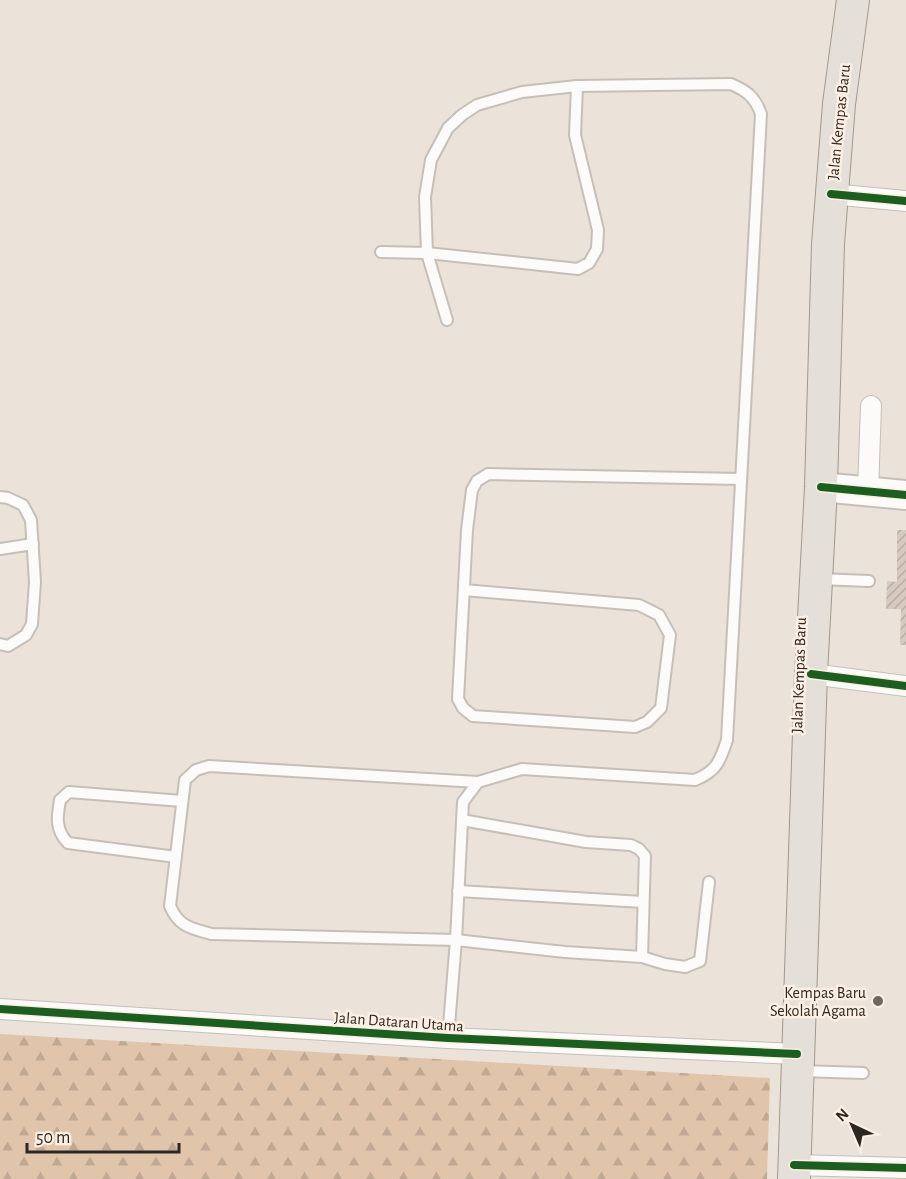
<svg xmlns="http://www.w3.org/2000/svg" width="906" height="1179" font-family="'Alegreya Sans',sans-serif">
<defs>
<pattern id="forest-firs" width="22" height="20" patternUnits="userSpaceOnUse" patternTransform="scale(1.5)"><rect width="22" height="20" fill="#e0c5ab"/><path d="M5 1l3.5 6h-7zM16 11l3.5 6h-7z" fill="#c0a993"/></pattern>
<pattern id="building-hatch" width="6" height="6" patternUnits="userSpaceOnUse" patternTransform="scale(1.5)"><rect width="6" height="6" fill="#d6cabe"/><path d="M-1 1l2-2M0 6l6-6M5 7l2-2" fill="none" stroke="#b8aea3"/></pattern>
</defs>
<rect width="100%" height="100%" fill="#ebe2d9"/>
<polygon fill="url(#forest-firs)" points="0,1034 770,1078 767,1179 0,1179"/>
<polygon fill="url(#building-hatch)" points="897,530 906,530 906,645 900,645 901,609 886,609 887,581 897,582"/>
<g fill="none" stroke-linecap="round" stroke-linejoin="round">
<g stroke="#c6bfb8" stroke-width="14">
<g id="lane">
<polyline points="381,252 427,253 578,269 589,263 597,249 598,230 575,135 577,86"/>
<path d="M447,320L427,253L425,197L431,160L448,128L462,115L477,105L522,92L577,86L731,84C747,91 755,97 761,114L727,740C720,761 717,771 695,780L522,769L478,782L463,802L456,940L448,1038"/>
<polyline points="0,497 8,498 23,505 31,520 35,582 32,624 26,635 8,646 0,644"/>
<polyline points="0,549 33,544"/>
<polyline points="819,579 869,581"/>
<polyline points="464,590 639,605 659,615 670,635 661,708 647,722 635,727 473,716 463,708 458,699 467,530 472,490 477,481 488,474 741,479"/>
<path d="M478,782L209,766L196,770L185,780L170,906C179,927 191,928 211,934L456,940L565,952L642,957L665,964L685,967L700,961L709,882"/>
<polyline points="462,820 586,842 631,845 639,849 645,856 642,957"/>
<path d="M176,857L68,843C55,830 57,817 60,800L69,792L182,801"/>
<polyline points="458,891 643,902"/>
<polyline points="800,1071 863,1073"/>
</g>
</g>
<g stroke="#c6bfb8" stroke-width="22">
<g id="street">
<polyline points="831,194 906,201"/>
<polyline points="868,491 871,406"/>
<polyline points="811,674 906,686"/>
<polyline points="0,1009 448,1038 797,1054"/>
<polyline points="794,1165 906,1168"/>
</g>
</g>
<g stroke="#c6bfb8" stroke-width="32">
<polyline id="secondary" points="821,487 906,495"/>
</g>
<g stroke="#a4978a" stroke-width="34">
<polyline id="primary" points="794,1179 811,674 821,487 828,244 839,104 853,0"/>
</g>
<use href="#lane" stroke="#fcfbf9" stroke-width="10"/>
<use href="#street" stroke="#fcfbf9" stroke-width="20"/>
<use href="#secondary" stroke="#fcfbf9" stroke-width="28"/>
<use href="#primary" stroke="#e4dfd8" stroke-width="32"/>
<g stroke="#fdefe3" stroke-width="11">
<g id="cycleway">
<polyline points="831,194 906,201"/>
<polyline points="821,487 906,495"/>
<polyline points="811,674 906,686"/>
<polyline points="0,1009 448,1038 797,1054"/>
<polyline points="794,1165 906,1168"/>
</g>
</g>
<use href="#cycleway" stroke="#1b5e20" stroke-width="8"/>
</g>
<circle fill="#706861" stroke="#fdefe3" stroke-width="2" cx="878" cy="1001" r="6"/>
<g text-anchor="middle" stroke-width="5" stroke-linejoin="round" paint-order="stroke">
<g font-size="16" fill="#2d2721" stroke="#fdefe3">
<text transform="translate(838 122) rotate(-84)" y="6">Jalan Kempas Baru</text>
<text transform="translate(798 675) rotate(-88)" y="6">Jalan Kempas Baru</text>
<text transform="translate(399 1021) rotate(4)" y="6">Jalan Dataran Utama</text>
</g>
<g font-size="16" fill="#2d2721" stroke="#fdefe3" text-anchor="end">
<text x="866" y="998">Kempas Baru<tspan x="866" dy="18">Sekolah Agama</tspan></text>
</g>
</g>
<g transform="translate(852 1125) rotate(316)" stroke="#fdefe3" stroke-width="4.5" paint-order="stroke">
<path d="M0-4.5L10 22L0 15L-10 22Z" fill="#2d2721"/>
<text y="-9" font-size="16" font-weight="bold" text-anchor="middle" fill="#2d2721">N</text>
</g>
<path d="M27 1143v9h152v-9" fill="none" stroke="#2d2721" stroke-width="3"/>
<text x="36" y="1143" font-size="18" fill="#2d2721" stroke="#fdefe3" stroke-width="4.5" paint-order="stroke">50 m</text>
</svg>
